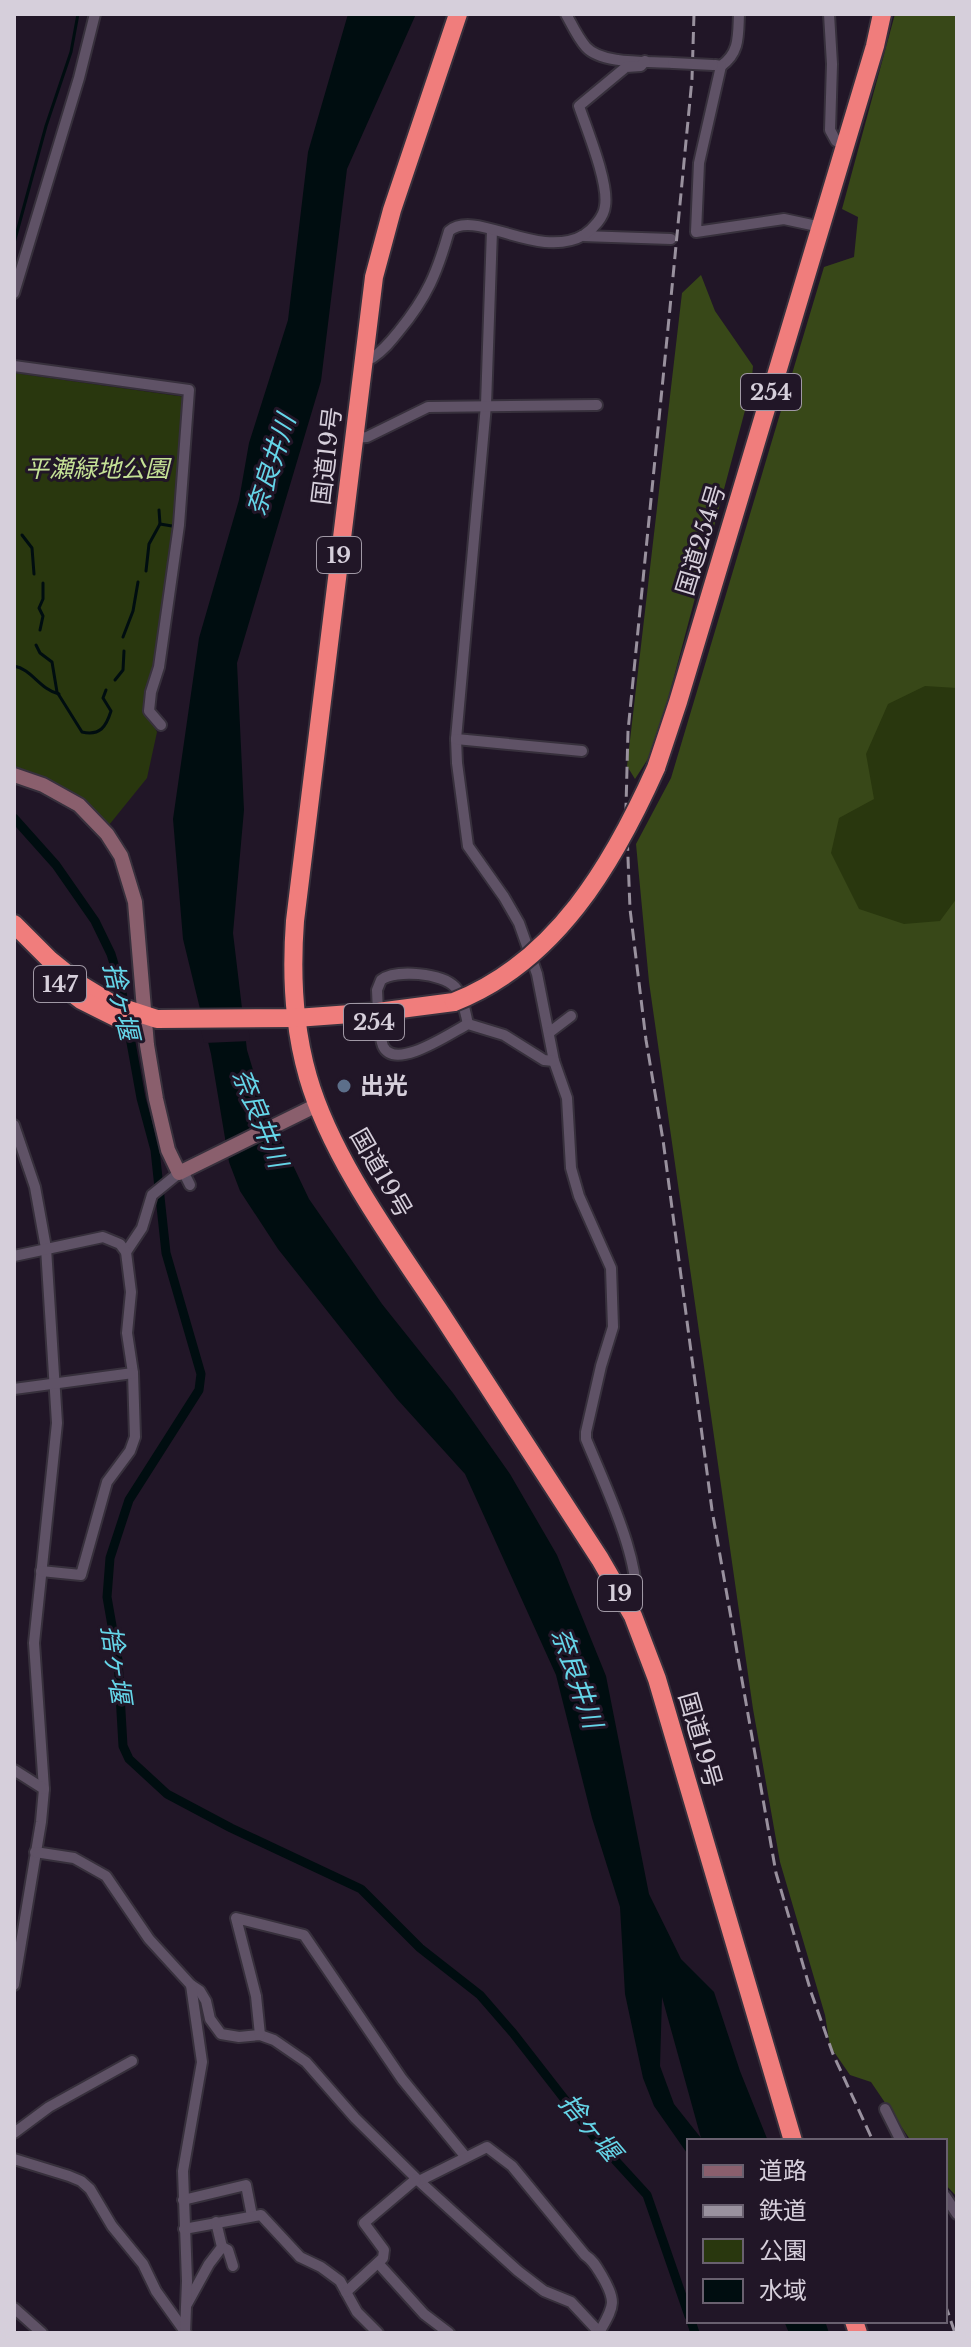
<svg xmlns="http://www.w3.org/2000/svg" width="971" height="2347" font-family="'Libre Baskerville','Noto Sans JP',serif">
<rect width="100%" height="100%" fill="#211627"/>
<g fill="#29370e">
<polygon points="957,139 957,1392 817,810"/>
<path d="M14,373L186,397L178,515L156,668C150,683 141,698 147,714C150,720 154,725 157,732L147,778L109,825C83,795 51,781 14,767Z"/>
</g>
<g fill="#384818">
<polygon points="895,14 957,14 957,688 925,686 888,704 866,754 874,799 839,818 831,853 859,909 904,924 940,921 957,898 957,2197 945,2184 945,2141 911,2141 871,2082 850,2075 830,2046 825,2015 780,1862 753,1709 649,982 636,844 671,778 824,267 854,257 858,217 842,209"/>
<polygon points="701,275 715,311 753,366 751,388 655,748 635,779 627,766 682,293"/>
</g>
<g fill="#000d10" fill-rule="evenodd">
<path d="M348,14H416L347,169L321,381L237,663L244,810L233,933L247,1050L262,1100L309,1199L382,1304L453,1393L510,1474L557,1555L606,1676L649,1894L681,1959L714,1992L740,2071L768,2141H689V2156L654,2106L643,2078L625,1994L620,1907L592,1818L556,1675L465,1474L397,1399L278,1249L240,1191L229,1162L211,1054L183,939L173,819L199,638L239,500L249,443L288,320L308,152ZM662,1997L701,2138L674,2104L660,2066Z"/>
<polygon points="784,2321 825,2321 829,2333 789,2333"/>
</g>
<polygon fill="#211627" points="246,1008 250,1041 204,1043 196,1009"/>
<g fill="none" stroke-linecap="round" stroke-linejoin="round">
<g stroke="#000d10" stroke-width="3">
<polyline points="14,243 46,126 71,52 78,14"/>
<polyline points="159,510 160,524"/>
<polyline points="22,535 32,548 34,574"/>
<polyline points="146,571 149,544 160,524 172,526"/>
<polyline points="40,630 43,616 39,608 43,599 43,583"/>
<polyline points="123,637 133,611 138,582"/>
<path d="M36,645L40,653L52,662L57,692L82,732C100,736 106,727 111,711L103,698L106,690"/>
<path d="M14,666C32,669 39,689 59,694"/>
<polyline points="115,680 123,670 124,651"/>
</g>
<g stroke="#000d10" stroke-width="9">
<polyline points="14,818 56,865 95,921 111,954 121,987 141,1098 155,1150 166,1253 201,1374 199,1390 129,1500 110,1558 107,1597 118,1660 123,1746 129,1759 167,1794 231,1828 361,1889 420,1948 480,1995 513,2033 594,2137 647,2195 689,2316"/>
<polyline points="691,2321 695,2333"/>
</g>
<g stroke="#37303c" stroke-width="14">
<g id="street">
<path d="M566,14C572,25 578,38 586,47C602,65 650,61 673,63"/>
<polyline points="829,14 832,64 830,130 836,141 846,145"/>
<path d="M715,65L721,66C740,53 738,35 739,14"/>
<polyline points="721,66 699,163 696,232 784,219 812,225"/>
<path d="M492,230L486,405L456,739L457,763L468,846L504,897L519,923L537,974L554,1061L567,1098L571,1168L579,1196L611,1268L613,1327L601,1366L586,1432V1439C603,1481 649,1575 633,1616"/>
<polyline points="582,236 671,239"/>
<polyline points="14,293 79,78 95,14"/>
<path d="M363,357L372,358C383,351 391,341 399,331C427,297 437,273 449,231C476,208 538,261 584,235C593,229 604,217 605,206C609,183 587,130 579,106L626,67L641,66L645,61"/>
<polyline points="14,366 189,390 179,525 159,667 151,692 149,711 161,725"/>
<polyline points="354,438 367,437 428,407 597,405"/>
<polyline points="456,739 582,751"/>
<path d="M378,1012L377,990L381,980C396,969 442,973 455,987C463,996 465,1012 468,1024"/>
<path d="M380,1021C380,1029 380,1039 383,1046C395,1072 452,1032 468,1024L504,1035L544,1060L554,1061"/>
<polyline points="550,1032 571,1016"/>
<polyline points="14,1125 35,1187 46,1248 57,1423 34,1643 44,1789 41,1822 14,1985"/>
<polyline points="183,1171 190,1185"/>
<polyline points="126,1252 142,1228 152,1195 179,1173"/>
<polyline points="14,1256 103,1237 120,1244 126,1252 131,1292 127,1333 133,1373 135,1437 130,1451 107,1482 81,1575 41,1571"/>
<polyline points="14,1389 133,1373"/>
<polyline points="14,1770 44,1789"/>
<polyline points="35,1852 74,1858 106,1876 149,1939 191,1985 200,1991 206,2001 210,2019 221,2034 239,2037 260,2035 274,2040 306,2062 355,2118 419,2181 518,2271 544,2291 571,2302 600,2333"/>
<polyline points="260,2035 256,1996 236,1918 304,1935 402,2079 465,2156"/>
<polyline points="885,2109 901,2141"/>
<polyline points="14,2133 49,2107 132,2061"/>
<polyline points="14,2159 69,2176 81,2181 90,2189 112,2226 143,2264 156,2291 186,2333"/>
<path d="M419,2181L487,2147L512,2166L585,2255C594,2261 597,2268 602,2276C618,2303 613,2307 599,2333"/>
<polyline points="945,2196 957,2214"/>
<polyline points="183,2200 246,2185 252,2216"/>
<polyline points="184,2229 261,2215 300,2257 321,2267 340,2281 357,2312 378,2333"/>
<polyline points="222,2247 228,2250 233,2266"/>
<polyline points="378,2263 424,2314 449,2333"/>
<polyline points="346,2292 383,2258 384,2250 364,2223 416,2179"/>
<polyline points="187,2304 209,2264 222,2247 216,2222"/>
<polyline points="14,2308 42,2333"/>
<polyline points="185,2333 187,2281 183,2171 202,2062 191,1985"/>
</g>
</g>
<g stroke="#37303c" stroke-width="18">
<polyline id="secondary" points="14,775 43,785 79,805 107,834 121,856 135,902 147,1045 156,1099 168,1150 179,1173 317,1105"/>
</g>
<g stroke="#37303c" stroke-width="22">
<g id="highway">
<path d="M458,14L392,210L374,277L295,921C291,974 293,1025 308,1077C331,1157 392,1240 438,1309C492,1392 546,1475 600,1559L633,1616L657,1679L793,2141"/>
<polyline points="656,768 678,702 875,46 882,14"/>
<polyline points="14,924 50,960 81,985 114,1005 157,1019 296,1018 378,1012 454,1002"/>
<polyline points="59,983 81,1000 119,1019"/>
<polyline points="854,2321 858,2333"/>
</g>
</g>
<use href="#street" stroke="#5f5266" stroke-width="10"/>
<use href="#secondary" stroke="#8a5f6d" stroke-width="14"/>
<use href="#highway" stroke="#f07d7c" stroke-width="18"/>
<g stroke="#99919e" stroke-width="3" stroke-dasharray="12 6" stroke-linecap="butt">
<polyline points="694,14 692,79 670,308 628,731 626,807 630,909 646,1040 663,1140 712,1510 776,1873 811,1992 833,2054 873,2141"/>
<polyline points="945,2304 955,2333"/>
</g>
<g stroke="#37303c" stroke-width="14" stroke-linecap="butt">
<polyline id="street-bridge" points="673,63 713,65"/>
</g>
<g stroke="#37303c" stroke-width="22" stroke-linecap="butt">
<path id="highway-bridge" d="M454,1002C556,962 613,864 656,768"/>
</g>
<use href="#street-bridge" stroke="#5f5266" stroke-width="10"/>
<use href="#highway-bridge" stroke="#f07d7c" stroke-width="18"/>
</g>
<circle fill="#5c6f8a" stroke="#211627" stroke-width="3" cx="344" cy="1086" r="8"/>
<g text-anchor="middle" stroke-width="6" stroke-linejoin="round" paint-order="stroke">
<g fill="#211627" stroke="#a098a5" stroke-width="2">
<rect x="741" y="374" width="60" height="36" rx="6"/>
<rect x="317" y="537" width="44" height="36" rx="6"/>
<rect x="34" y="966" width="52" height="36" rx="6"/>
<rect x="344" y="1004" width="60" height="36" rx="6"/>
<rect x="598" y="1575" width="44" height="36" rx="6"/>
</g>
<g font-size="22" font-weight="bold" fill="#d6cfdb">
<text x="771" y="400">254</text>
<text x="339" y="563">19</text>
<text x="60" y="992">147</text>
<text x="374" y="1030">254</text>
<text x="620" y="1601">19</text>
</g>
<g font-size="24" fill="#d6cfdb" stroke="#211627">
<text transform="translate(327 456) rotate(-83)" y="8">国道19号</text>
<text transform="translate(701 540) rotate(-73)" y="8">国道254号</text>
<text transform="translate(381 1173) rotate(60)" y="8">国道19号</text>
<text transform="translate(700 1740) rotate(74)" y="8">国道19号</text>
</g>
<g font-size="24" font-style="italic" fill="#c4e195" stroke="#211627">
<text x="97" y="477">平瀬緑地公園</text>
</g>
<g font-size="24" font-weight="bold" fill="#d6cfdb" stroke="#211627" text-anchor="start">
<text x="360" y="1094">出光</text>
</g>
<g font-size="26" font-style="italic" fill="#65d5e8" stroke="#211627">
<text transform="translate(271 465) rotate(-72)" y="9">奈良井川</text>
<text transform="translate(121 1001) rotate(77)" y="9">捨ヶ堰</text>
<text transform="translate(260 1118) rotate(68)" y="9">奈良井川</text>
<text transform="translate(116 1664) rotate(82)" y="9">捨ヶ堰</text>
<text transform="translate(577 1678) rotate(71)" y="9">奈良井川</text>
<text transform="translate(590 2127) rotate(50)" y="9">捨ヶ堰</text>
</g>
</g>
<rect width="971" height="2347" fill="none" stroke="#d6cfdb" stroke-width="32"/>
<rect x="687" y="2139" width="260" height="184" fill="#211627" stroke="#69606f" stroke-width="2"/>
<rect x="703" y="2165" width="40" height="12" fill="#8a5f6d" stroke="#69606f" stroke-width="2"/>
<text x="759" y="2179" font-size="24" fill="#d6cfdb">道路</text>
<rect x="703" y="2205" width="40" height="12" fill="#99919e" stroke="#69606f" stroke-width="2"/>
<text x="759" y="2219" font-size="24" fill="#d6cfdb">鉄道</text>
<rect x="703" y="2239" width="40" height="24" fill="#29370e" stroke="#69606f" stroke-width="2"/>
<text x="759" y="2259" font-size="24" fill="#d6cfdb">公園</text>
<rect x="703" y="2279" width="40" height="24" fill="#000d10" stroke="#69606f" stroke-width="2"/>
<text x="759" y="2299" font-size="24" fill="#d6cfdb">水域</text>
</svg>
